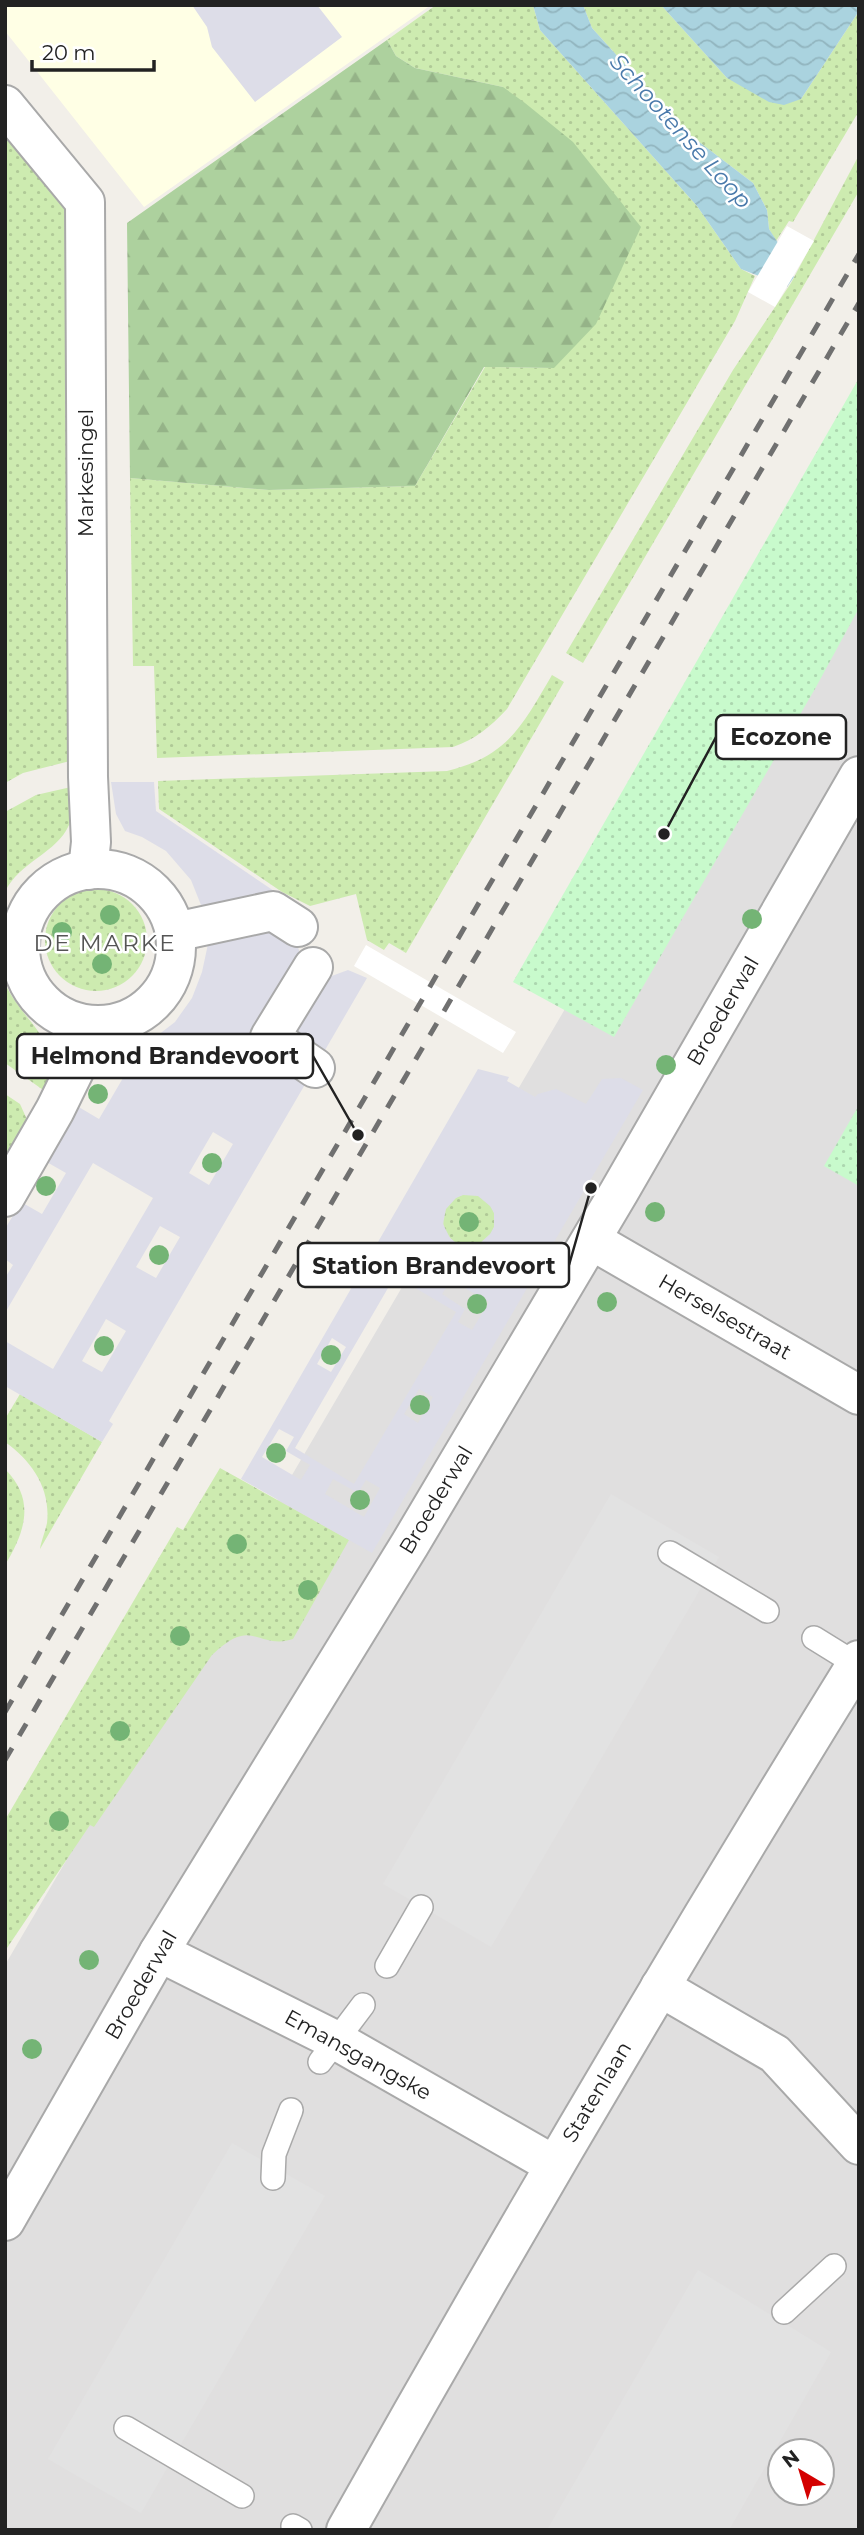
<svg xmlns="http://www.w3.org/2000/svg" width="864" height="2535" font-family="Montserrat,sans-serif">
<defs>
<pattern id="grass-dots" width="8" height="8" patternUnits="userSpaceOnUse" patternTransform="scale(1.75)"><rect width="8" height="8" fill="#cdebb0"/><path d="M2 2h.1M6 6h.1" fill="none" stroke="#b0c997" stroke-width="1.8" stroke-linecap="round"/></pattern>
<pattern id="forest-firs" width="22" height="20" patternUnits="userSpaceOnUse" patternTransform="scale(1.75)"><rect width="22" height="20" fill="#add19e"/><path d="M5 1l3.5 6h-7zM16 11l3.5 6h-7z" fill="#95b388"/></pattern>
<pattern id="park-dots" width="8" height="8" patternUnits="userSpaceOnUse" patternTransform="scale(1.75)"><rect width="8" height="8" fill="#c8facc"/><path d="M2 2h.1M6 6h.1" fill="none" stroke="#acd6af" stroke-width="1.8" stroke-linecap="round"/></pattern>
<pattern id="water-waves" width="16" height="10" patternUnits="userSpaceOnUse" patternTransform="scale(1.75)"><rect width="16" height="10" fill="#aad3df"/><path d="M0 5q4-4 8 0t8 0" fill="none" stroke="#92b5bf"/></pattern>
</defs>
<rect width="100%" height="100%" fill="#f2efe9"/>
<path fill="#e0dfdf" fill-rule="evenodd" d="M859,507V2530H5V1965ZM780,2451H822V2493H780Z"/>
<polygon fill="#ffffe5" points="5,5 431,5 144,207 5,31"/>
<g fill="url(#grass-dots)">
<path d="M436,5H533L540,30L697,206L741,269L755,276L735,321L507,709C490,727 476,739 453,747L157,758L154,666H133L130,478L269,490L415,486L485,367L554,368L503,87L415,68L396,56L387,40Z"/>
<polygon points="583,5 661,5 727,78 801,99 859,11 859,111 793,222 789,221 776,241 769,229 767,210 753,183 686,132 592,28"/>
<polygon points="5,137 65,210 68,240 74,760 23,773 5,783"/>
<polygon points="859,155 859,191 583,663 566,653 733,370 791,283"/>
<path d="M552,675L564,682L406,953L389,943L384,950L367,940L356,894L310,906L282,892L159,809L158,781L447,771C508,756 522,726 552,675Z"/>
<path d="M71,787C71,798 73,815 69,825C57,853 19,862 5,892V812L36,795Z"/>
<circle cx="96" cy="940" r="51"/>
<path d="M5,984C28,1029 59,1033 46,1092L5,1063Z"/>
<polygon points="5,1094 20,1104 29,1124 5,1164"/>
<circle cx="469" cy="1220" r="26"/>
<path d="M20,1394L102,1442L40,1549C41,1542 45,1532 47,1523C51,1489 32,1461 5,1442V1419Z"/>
<path d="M220,1468L349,1540L293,1639C270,1647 257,1632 241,1636C229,1639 221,1647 212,1655L94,1827L90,1825L5,1951V1820L177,1527L183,1530Z"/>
<path d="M5,1469C36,1500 25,1532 5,1565Z"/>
</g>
<polygon fill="url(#forest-firs)" points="387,40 396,56 415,68 503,87 525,103 573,142 641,227 596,324 554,368 484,367 415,486 269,490 130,478 127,223"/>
<g fill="url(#park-dots)">
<polygon points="859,378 859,608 816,687 614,1037 513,982"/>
<polygon points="859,1105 859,1186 824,1166"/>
</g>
<g fill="#e2e2e2">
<polygon points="611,1494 719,1557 491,1947 383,1884"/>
<polygon points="232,2143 325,2196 141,2513 48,2459"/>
<polygon points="698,2270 831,2352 729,2530 547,2530"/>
</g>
<g fill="#dddde8" fill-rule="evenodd">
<polygon points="192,5 317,5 342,37 255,102 212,47 207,27"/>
<path d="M111,782H154L156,811L280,895L301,956L329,977L348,970L367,978L109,1421L113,1424L102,1442L5,1386V1341L53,1369L153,1198L93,1163L5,1313V1278L13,1265L5,1259V1229L21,1202L42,1214L66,1173L45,1161L77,1106L99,1119L123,1078L101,1065L109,1054L149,1042L175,1022L192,998L202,972L208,944L203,910L191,880L166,851L142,837L125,831L116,814ZM213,1132L233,1144L209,1185L189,1173ZM160,1226L180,1237L156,1278L136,1267ZM106,1319L126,1331L102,1372L82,1361Z"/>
<path d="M478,1069L509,1077L507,1081L535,1097L538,1094L556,1089L586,1104L602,1079L621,1078L643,1090L372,1553L241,1479ZM463,1195L478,1196L490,1206L494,1213V1227L490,1234L479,1244L464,1246L456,1243L450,1238L443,1224L446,1209L456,1198ZM387,1243L426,1265L418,1280L393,1267L386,1279L372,1271ZM395,1276L456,1312L354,1484L295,1448ZM451,1280L489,1302L472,1330L458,1322L465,1309L442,1294ZM332,1338L346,1347L331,1372L317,1364ZM419,1389L433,1397L418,1423L404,1414ZM279,1429L294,1437L286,1451L310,1465L301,1480L262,1457ZM333,1479L358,1493L366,1480L380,1488L364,1517L325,1494Z"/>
</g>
<g fill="url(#water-waves)">
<polygon points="533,5 583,5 592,28 686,132 753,183 767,210 769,229 782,249 786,269 794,277 787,287 741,269 697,206 540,30"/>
<polygon points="661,5 859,5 859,11 801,99 784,105 769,102 727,78"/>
</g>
<g fill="#fff">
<polygon points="787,226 814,241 775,307 748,292"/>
<polygon points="366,945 516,1032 503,1053 354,966"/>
</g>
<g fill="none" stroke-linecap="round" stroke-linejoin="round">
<g stroke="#a9a9a9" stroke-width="26">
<g id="lane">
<polyline points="670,1553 767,1611"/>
<polyline points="814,1638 856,1664"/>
<polyline points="387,1966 421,1907"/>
<polyline points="320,2062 363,2005"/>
<polyline points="273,2178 274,2154 291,2110"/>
<polyline points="784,2312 834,2266"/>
<polyline points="126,2428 242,2496"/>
<polyline points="293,2526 300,2530"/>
</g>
</g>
<g stroke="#a9a9a9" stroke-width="42">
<g id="street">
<polyline points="5,105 85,202 88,777 91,842 88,870"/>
<circle cx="98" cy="947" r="78"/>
<polyline points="175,932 273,911 298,927"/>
<polyline points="313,967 270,1037 315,1068"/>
<polyline points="5,1197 55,1110 79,1061 84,1025"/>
<polyline points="591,1240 859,1395"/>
<polyline points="159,1952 337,2041 554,2165"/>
<polyline points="660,1987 775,2054 859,2145"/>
<polyline points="5,2221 159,1952 410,1544 619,1192 859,776"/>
<path d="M346,2530C511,2236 682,1946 859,1660"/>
</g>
</g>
<use href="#lane" stroke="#fff" stroke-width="23"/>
<use href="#street" stroke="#fff" stroke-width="38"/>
<g stroke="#707070" stroke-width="5" stroke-dasharray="14 14" stroke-linecap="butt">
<polyline points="5,1712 859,254"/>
<polyline points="5,1760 859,303"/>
</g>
</g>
<g fill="#74b475">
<circle cx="110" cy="915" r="10"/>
<circle cx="752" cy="919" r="10"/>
<circle cx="62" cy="932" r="10"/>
<circle cx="102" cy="964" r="10"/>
<circle cx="666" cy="1065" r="10"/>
<circle cx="98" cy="1094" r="10"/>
<circle cx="212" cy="1163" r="10"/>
<circle cx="46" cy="1186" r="10"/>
<circle cx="655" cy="1212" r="10"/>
<circle cx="469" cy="1222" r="10"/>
<circle cx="159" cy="1255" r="10"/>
<circle cx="607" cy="1302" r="10"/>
<circle cx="477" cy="1304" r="10"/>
<circle cx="104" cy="1346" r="10"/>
<circle cx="331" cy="1355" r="10"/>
<circle cx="420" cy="1405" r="10"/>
<circle cx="276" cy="1453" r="10"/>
<circle cx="360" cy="1500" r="10"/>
<circle cx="237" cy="1544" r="10"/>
<circle cx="308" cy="1590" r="10"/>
<circle cx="180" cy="1636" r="10"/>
<circle cx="120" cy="1731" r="10"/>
<circle cx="59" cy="1821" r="10"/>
<circle cx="89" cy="1960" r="10"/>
<circle cx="32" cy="2049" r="10"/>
</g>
<g text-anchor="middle" stroke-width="5" stroke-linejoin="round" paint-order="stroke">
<g font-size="21" fill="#222" stroke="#fff">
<text transform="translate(86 473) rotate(-90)" y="7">Markesingel</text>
<text transform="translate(723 1011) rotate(-60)" y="7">Broederwal</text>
<text transform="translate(725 1317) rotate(30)" y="7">Herselsestraat</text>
<text transform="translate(436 1500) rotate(-59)" y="7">Broederwal</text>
<text transform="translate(141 1985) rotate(-60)" y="7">Broederwal</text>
<text transform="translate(358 2055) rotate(29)" y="7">Emansgangske</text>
<text transform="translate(597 2092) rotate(-59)" y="7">Statenlaan</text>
</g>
<g font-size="23" font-style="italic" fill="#4a7aab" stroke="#fff">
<text transform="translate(681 131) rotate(48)" y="8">Schootense Loop</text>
</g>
<g font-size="23" letter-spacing="2" fill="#555" stroke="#fff">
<text x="105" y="951">DE MARKE</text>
</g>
</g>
<path fill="none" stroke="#222" stroke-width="2.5" d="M664 834L716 737M358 1135L313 1056M591 1188L569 1265"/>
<g fill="#222" stroke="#fff" stroke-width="2.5">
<circle cx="664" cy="834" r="7"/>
<circle cx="358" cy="1135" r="7"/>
<circle cx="591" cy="1188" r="7"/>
</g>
<g fill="#fff" stroke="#222" stroke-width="2.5">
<rect x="716" y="715" width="130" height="44" rx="7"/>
<rect x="17" y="1034" width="296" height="44" rx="7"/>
<rect x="298" y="1243" width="271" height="44" rx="7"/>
</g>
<g font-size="23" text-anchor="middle" font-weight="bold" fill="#222">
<text x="781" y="745">Ecozone</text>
<text x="165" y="1064">Helmond Brandevoort</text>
<text x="434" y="1274">Station Brandevoort</text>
</g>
<rect width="864" height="2535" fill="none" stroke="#222222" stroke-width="14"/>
<g transform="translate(801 2472) rotate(322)"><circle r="33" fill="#ffffff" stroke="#a7a7a7" stroke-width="2"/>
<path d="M0-5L12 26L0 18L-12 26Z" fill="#d40000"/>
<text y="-10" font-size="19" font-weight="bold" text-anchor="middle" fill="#222222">N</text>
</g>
<path d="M32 60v10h122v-10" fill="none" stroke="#222222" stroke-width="3.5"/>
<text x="42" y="60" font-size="21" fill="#222222" stroke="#ffffff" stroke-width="5" paint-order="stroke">20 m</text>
</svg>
